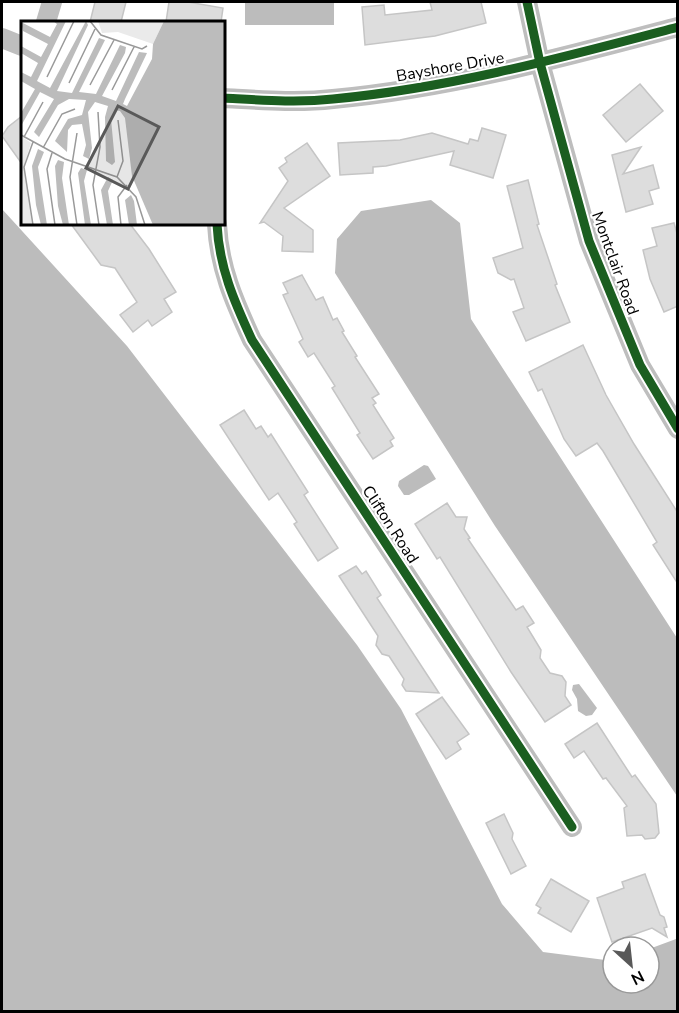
<svg xmlns="http://www.w3.org/2000/svg" width="679" height="1013" font-family="'Nunito Sans',sans-serif">
<rect width="100%" height="100%" fill="#fff"/>
<g fill="#bcbcbc">
<rect x="245" y="2" width="89" height="23"/>
<polygon points="431,200 460,223 471,319 677,638 677,803 677,796 495,526 335,273 337,239 361,211"/>
<polygon points="2,209 127,346 357,645 401,709 502,904 543,952 613,961 613,983 649,983 649,949 676,939 677,926 677,1011 2,1011"/>
<polygon points="424,465 428,466 436,479 409,495 404,495 398,486 399,481"/>
<polygon points="579,684 597,708 592,715 586,716 578,711 577,699 572,690 573,685"/>
</g>
<g fill="#ddd" stroke="#c5c5c5" stroke-width="1.5">
<polygon points="95,2 126,2 121,22 90,22"/>
<polygon points="169,2 188,2 223,8 221,22 166,22"/>
<polygon points="430,2 481,2 486,23 435,36 365,45 362,7 384,5 385,15 432,10"/>
<polygon points="640,84 663,111 626,142 603,115"/>
<polygon points="22,116 22,164 2,136 8,127"/>
<polygon points="482,128 506,135 493,178 450,165 454,151 386,166 373,167 373,173 340,175 338,143 400,140 432,133 468,144 470,139 478,141"/>
<polygon points="307,143 330,176 284,208 313,230 313,252 282,251 283,236 264,222 260,223 288,181 279,168 287,162 285,158"/>
<polygon points="641,147 623,174 653,165 659,188 649,191 653,204 626,212 612,155"/>
<polygon points="528,180 539,224 537,225 557,284 555,285 570,322 526,341 513,312 524,308 514,279 511,280 498,273 493,258 523,248 507,186"/>
<polygon points="674,223 678,237 678,306 664,312 650,279 643,250 657,246 652,228"/>
<polygon points="71,224 130,224 149,249 176,292 164,299 172,312 152,326 148,320 133,332 120,315 137,302 115,268 101,265"/>
<polygon points="302,275 316,300 323,297 333,320 337,318 344,331 342,332 357,356 355,357 379,394 372,398 376,403 373,405 394,438 390,441 393,446 373,459 357,435 360,433 332,388 335,386 314,353 308,357 299,342 303,339 283,295 288,293 283,283"/>
<polygon points="583,345 606,395 634,444 678,513 678,584 653,545 657,542 603,451 597,443 576,456 564,439 542,389 538,391 529,372"/>
<polygon points="244,410 256,429 261,426 268,437 271,434 308,492 304,495 338,548 318,561 294,524 297,522 278,493 269,500 220,425"/>
<polygon points="447,503 456,517 467,517 464,529 470,538 468,539 516,610 523,606 534,623 527,627 541,650 540,658 550,673 562,676 566,682 565,696 571,705 545,722 511,672 440,557 437,559 415,524"/>
<polygon points="356,566 362,574 366,571 381,595 377,598 439,693 406,691 402,685 404,679 389,656 382,654 376,645 378,636 339,576"/>
<polygon points="442,697 469,734 457,742 461,749 446,759 416,714"/>
<polygon points="597,723 632,777 635,775 656,804 659,833 655,838 645,839 642,835 627,836 624,808 627,806 606,778 603,779 584,751 574,758 565,744"/>
<polygon points="504,814 513,833 512,839 526,866 511,874 486,823"/>
<polygon points="645,874 660,915 664,917 667,927 664,928 667,937 652,928 612,942 597,898 624,888 622,882"/>
<polygon points="551,879 589,901 571,932 538,913 541,908 536,905"/>
</g>
<g fill="none" stroke-linecap="round" stroke-linejoin="round">
<g stroke="#bebebe" stroke-width="20">
<polyline points="527,2 540,63 589,241 640,365 678,429"/>
<polyline points="46,22 52,2"/>
<polyline points="2,38 22,46"/>
<path d="M224,98C260,100 297,103 333,99C451,88 564,57 678,27"/>
<path d="M217,224C219,267 234,301 252,340L572,827"/>
</g>
<g stroke="#fff" stroke-width="13">
<g id="cycleway">
<polyline points="527,2 540,63 589,241 640,365 678,429"/>
<path d="M224,98C260,100 297,103 333,99C451,88 564,57 678,27"/>
<path d="M217,224C219,267 234,301 252,340L572,827"/>
</g>
</g>
<use href="#cycleway" stroke="#1b5e20" stroke-width="9"/>
</g>
<g text-anchor="middle" stroke-width="4.5" stroke-linejoin="round" paint-order="stroke">
<g font-size="16" fill="#000" stroke="#fff">
<text transform="translate(450 66) rotate(-10)" y="6">Bayshore Drive</text>
<text transform="translate(616 263) rotate(70)" y="6">Montclair Road</text>
<text transform="translate(391 524) rotate(57)" y="6">Clifton Road</text>
</g>
</g>
<g transform="translate(21 21)">
<rect width="204" height="204" fill="#fff"/>
<path d="M77,0H143L132,23L97,11L81,12ZM0,115L10,122L3,145L12,204H0Z" fill="#eaeaea"/>
<path d="M32,0H45L16,60L29,67L65,0L67,4L36,70L51,72L78,17L84,19L58,71L75,73L99,24L105,26L104,32L81,75L95,80L118,31L126,32L104,78L102,83L106,85L131,38L132,23L143,0H204V204H132L111,155L104,97L99,90L94,89L90,98L94,141L91,144L85,140L84,96L87,85L74,81L67,91L71,127L68,138L62,135L65,124L61,103L51,104L47,109L46,131L34,120L47,98L61,94L65,79L48,78L37,84L18,116L13,111L33,78L19,71L0,105V92L14,68L0,60V51L10,56L17,42L0,32V25L20,36L27,23L2,10L0,1L29,16L36,3ZM17,128L23,131L17,146L26,204H20L15,184L11,145ZM37,139L43,141L41,157L48,204H42L37,185L34,145ZM60,147L66,149L63,160L70,204H64L57,152ZM87,156L92,159L87,170L92,204H86L80,169ZM110,174L113,180L116,204H108L104,179Z" fill="#bcbcbc"/>
<path fill="none" stroke="#999" stroke-width="1.5" d="M69,0L80,14L121,28L126,25M26,56L53,0M48,62L74,8M69,64L93,19M91,69L113,26M77,91L79,126L72,164L78,204M0,114L44,138L96,156L115,176L124,204M3,116L22,81M22,127L41,93L54,88M31,132L26,148L34,204M96,156L102,140L97,99M12,204L3,146L12,121M56,204L49,156L56,112M100,204L97,176L106,164"/>
<path fill="#595959" fill-opacity="0.15" stroke="#595959" stroke-width="3" d="M97,85L138,106L107,168L65,147Z"/>
<rect width="204" height="204" fill="none" stroke="#000" stroke-width="3"/>
</g>
<rect width="679" height="1013" fill="none" stroke="#000000" stroke-width="6"/>
<g transform="translate(631 965) rotate(153)"><circle r="28" fill="#ffffff" stroke="#999999" stroke-width="1.5"/>
<path d="M0-4.5L10 22L0 15L-10 22Z" fill="#595959"/>
<text y="-9" font-size="16" font-weight="bold" text-anchor="middle" fill="#000000">N</text>
</g>
</svg>
